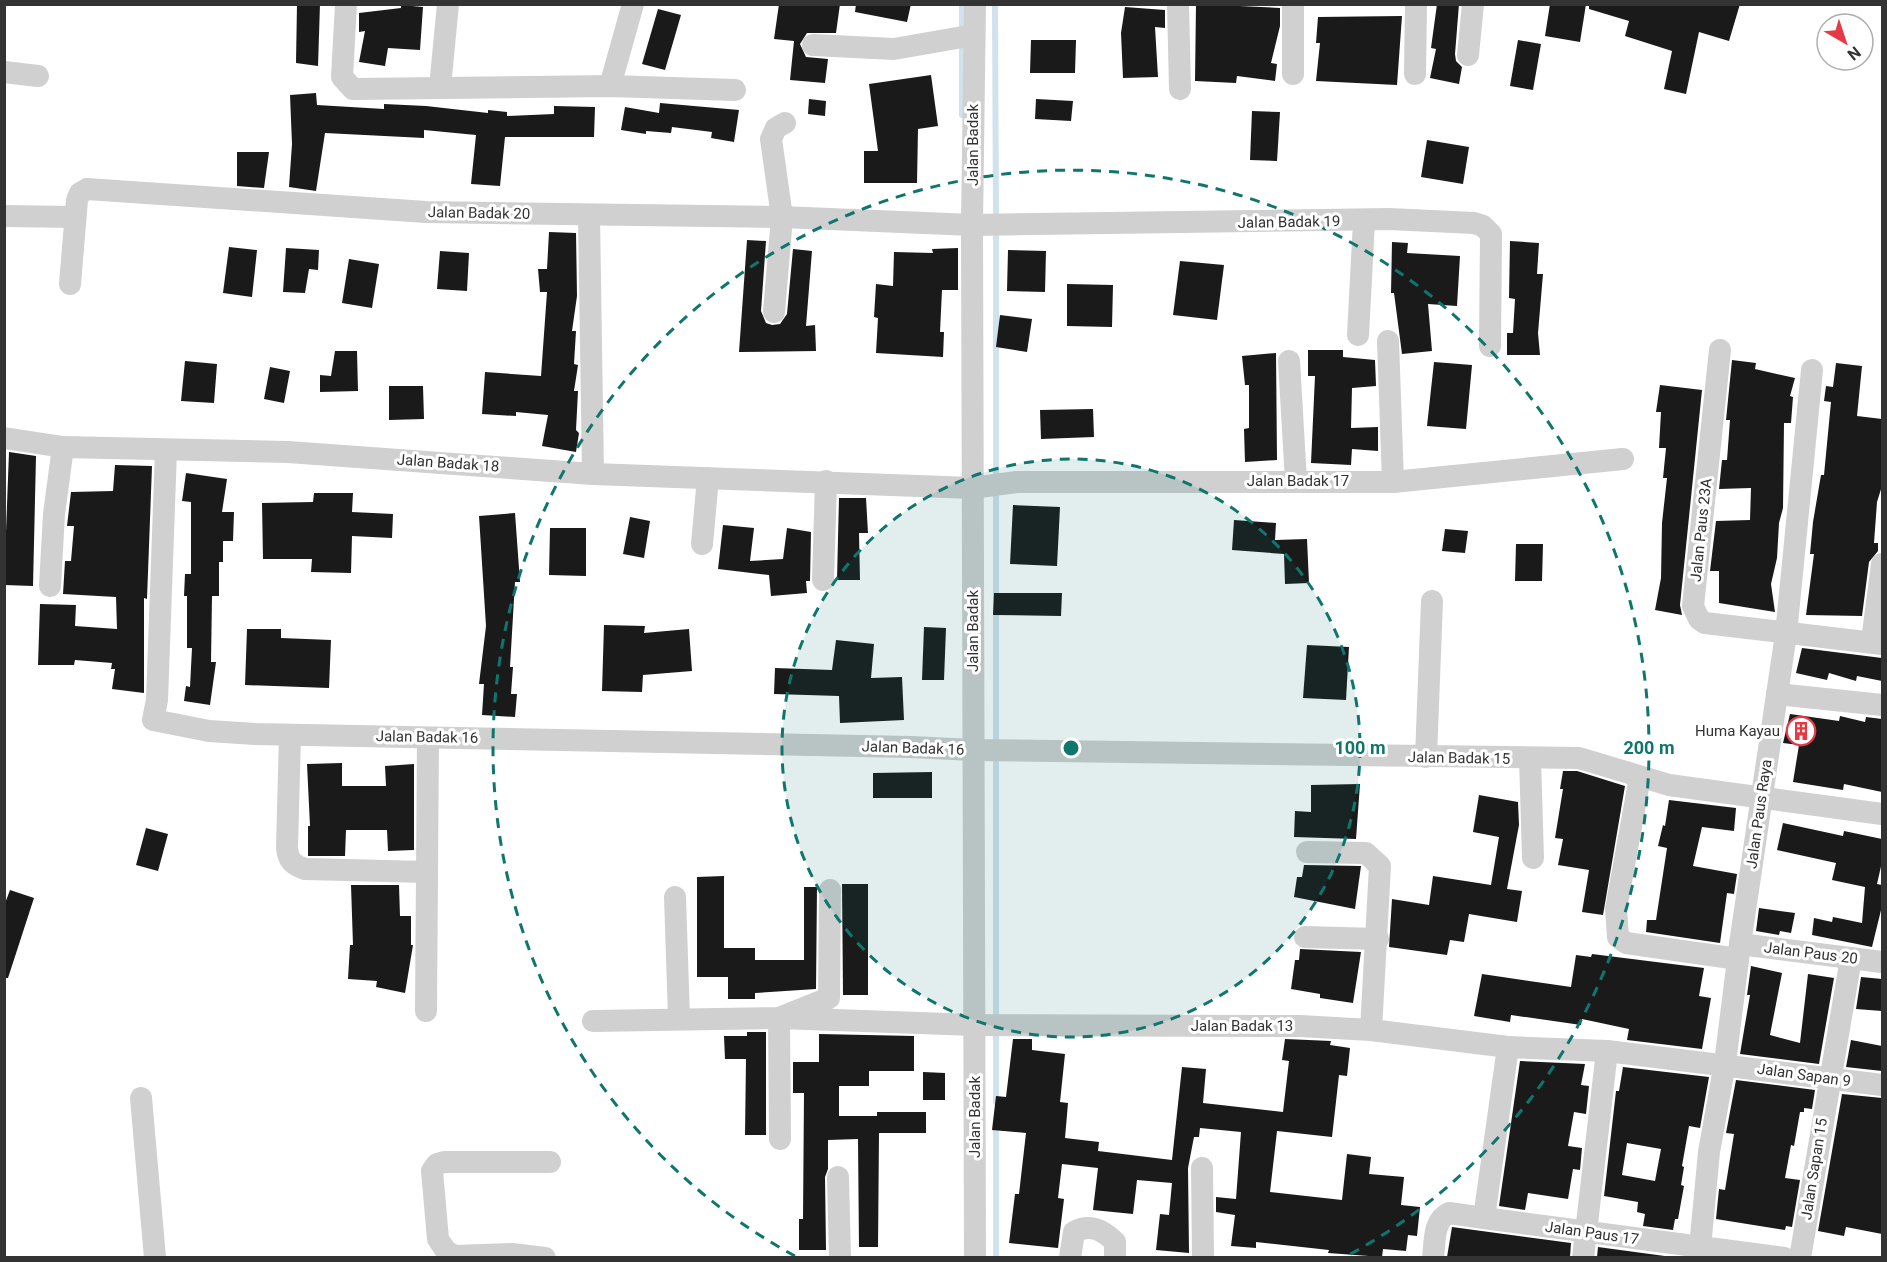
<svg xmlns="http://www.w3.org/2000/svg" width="1887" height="1262" font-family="Roboto,sans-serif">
<rect width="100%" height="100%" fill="#fff"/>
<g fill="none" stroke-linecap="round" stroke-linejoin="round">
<g stroke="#cfe2ee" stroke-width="6">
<polyline points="962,4 962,115"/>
<polyline points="995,4 996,220"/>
<polyline points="996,745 996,230"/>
<polyline points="996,1102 996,755"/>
<polyline points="996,1258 996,1124"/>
</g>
</g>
<g fill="#1a1a1a" fill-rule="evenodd">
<polygon points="297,4 320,4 318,66 296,63"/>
<polygon points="779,4 840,4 836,33 807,33 800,44 806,57 828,59 825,83 790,80 794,41 774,39"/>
<polygon points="856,4 911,4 907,22 855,12"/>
<polygon points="1196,4 1280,8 1280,26 1271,63 1277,64 1275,81 1237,76 1236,83 1195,81"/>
<polygon points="1437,4 1459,4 1455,54 1456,61 1462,67 1459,84 1430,78 1436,49 1431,48"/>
<polygon points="1550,4 1586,4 1580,42 1545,36"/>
<polygon points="1589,4 1740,4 1729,41 1699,32 1686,94 1664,89 1672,51 1625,36 1629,21 1589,9"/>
<polygon points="401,5 423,7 420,50 388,48 385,66 359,62 365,31 359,32 359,13 401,8"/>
<polygon points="1125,7 1165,10 1165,28 1155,27 1158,77 1123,78 1121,33"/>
<polygon points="658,9 681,15 665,70 642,64"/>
<polygon points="1402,16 1397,85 1316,81 1320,43 1316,43 1318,17"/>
<polygon points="1031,40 1076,40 1075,73 1030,73"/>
<polygon points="1518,40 1541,44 1533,90 1510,86"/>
<polygon points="931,75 938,126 918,129 917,183 864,183 864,151 878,151 869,84"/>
<polygon points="316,93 317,105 384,109 384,104 426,106 488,113 488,110 507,112 507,116 554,114 554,106 595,107 594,137 505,137 500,186 471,184 476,135 424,130 424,138 325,133 316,191 289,187 292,144 290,95"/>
<polygon points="809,99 826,101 825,116 808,114"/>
<polygon points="1036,99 1073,101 1071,121 1035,119"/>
<polygon points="660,103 739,110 734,142 711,138 712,132 672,127 671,133 646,131 646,134 621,130 625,107 659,113"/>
<polygon points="1252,111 1280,112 1277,161 1250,160"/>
<polygon points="1427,140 1469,147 1463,184 1421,177"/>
<polygon points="237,152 269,152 264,188 237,186"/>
<polygon points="549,232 576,233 577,296 572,331 576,331 574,364 578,365 574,391 578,391 576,430 579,433 576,452 542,446 548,415 516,412 516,416 482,414 485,372 541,376 547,292 540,292 538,269 547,269"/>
<polygon points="747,240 766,241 761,311 766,323 772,325 780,324 787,314 793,249 812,251 806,326 815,325 816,351 739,352"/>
<polygon points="1510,241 1539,243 1537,274 1543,274 1538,333 1540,355 1507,355 1507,333 1513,333 1515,299 1509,298"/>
<polygon points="1392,242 1408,243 1407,253 1460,256 1457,306 1428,304 1432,351 1402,354 1394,293 1391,293"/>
<polygon points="229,247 257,250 252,297 223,293"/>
<polygon points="286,248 319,250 318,270 309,269 305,293 283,292"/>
<polygon points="958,248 958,290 942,290 940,332 944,332 943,357 876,353 878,318 874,317 876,284 893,286 894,252 933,253 932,249"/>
<polygon points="1008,250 1046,251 1045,292 1007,291"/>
<polygon points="440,251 469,253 467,291 437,289"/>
<polygon points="349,259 379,264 372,308 342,303"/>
<polygon points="1180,261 1224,265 1217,320 1173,315"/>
<polygon points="1067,284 1113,285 1112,327 1067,326"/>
<polygon points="1000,315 1032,319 1027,352 996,347"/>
<polygon points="1308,350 1343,350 1343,357 1375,360 1376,386 1352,388 1351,428 1378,427 1378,451 1352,449 1351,465 1311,463 1315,376 1308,376"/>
<polygon points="335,351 357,351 358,391 320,392 320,375 331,376"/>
<polygon points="1276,353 1277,460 1245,462 1244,429 1249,428 1249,385 1245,385 1242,356"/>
<polygon points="1732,360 1756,363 1755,369 1795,378 1790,396 1793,397 1791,423 1784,423 1783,508 1779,523 1777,558 1771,584 1775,612 1719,603 1719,571 1710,571 1716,521 1750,520 1751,488 1719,489 1722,460 1727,460 1730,420 1726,420"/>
<polygon points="185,361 217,364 214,403 181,401"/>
<polygon points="1434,362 1472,365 1466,429 1427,426"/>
<polygon points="1836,363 1862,366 1857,416 1882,419 1882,486 1877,502 1874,543 1878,543 1878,551 1869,562 1862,616 1806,615 1814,554 1810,554 1813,522 1821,475 1824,475 1831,402 1824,401 1826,386 1833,387"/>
<polygon points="270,367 290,371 284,403 264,399"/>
<polygon points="1660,385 1702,390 1680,605 1682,615 1655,610 1661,578 1662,523 1667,478 1663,478 1666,448 1659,448 1661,412 1656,412"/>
<polygon points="389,386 423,386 424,419 389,420"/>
<polygon points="1093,409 1094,437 1041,439 1040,410"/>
<polygon points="9,452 36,456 33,586 4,585"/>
<polygon points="115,465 152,466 147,599 144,598 144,693 112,689 115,669 111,669 112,663 75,660 74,665 38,665 40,604 76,605 75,626 117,629 116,597 63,594 65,561 71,561 74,526 67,526 71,492 113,491"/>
<polygon points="186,473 227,479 222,512 234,512 233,541 223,541 223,562 219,562 219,596 212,596 211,662 216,662 210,705 184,701 186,686 190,687 192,648 187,648 187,596 184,596 185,574 191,574 191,502 182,501"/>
<polygon points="314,493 353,493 352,512 393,514 392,538 352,536 351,573 311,572 312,559 263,559 262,503 313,502"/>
<polygon points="839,498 866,498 868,533 859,533 860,580 837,580"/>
<polygon points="1013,505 1060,507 1057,566 1010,564"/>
<polygon points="515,513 520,582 515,582 510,667 513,667 511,694 517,694 515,717 482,715 484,684 479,684 486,626 479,516"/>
<polygon points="630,517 650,521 644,558 623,554"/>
<polygon points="1234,520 1276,523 1275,540 1307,539 1309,583 1285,584 1284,554 1232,550"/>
<polygon points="723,525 754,528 750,561 783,559 787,528 811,532 810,581 806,581 807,593 771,596 769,575 718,569"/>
<polygon points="550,528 586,528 586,576 549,575"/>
<polygon points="1445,529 1468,531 1465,553 1442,551"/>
<polygon points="1516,544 1543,544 1542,581 1515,581"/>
<polygon points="994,593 1062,593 1061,616 993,615"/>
<polygon points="604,625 645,626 644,633 689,629 692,671 643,675 642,692 602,691"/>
<polygon points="924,627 946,628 944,680 922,680"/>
<polygon points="247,629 281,629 281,638 331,640 329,688 245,685"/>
<polygon points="836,640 874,644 871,678 902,677 904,720 840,723 839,696 774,694 775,668 832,670"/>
<polygon points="1307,645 1349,647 1346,700 1303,698"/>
<polygon points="1802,648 1882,658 1882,681 1857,676 1856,681 1829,673 1827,680 1796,673"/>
<polygon points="1790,714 1839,721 1840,716 1865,722 1866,717 1882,719 1882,792 1844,784 1843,790 1793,782 1799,745 1783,743"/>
<polygon points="342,763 342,786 386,786 385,766 414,764 414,850 388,851 387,830 346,830 345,856 308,856 308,826 310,826 307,764"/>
<polygon points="1563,771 1577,771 1625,786 1603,915 1582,912 1589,870 1558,865 1563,839 1555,838 1563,789 1560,789"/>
<polygon points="932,772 932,798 873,798 873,773"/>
<polygon points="1360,784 1356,839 1294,837 1295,811 1311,812 1311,785"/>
<polygon points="1479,795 1518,802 1519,825 1507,889 1522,891 1517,922 1469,914 1464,942 1450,940 1447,955 1389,947 1392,899 1429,905 1433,876 1491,885 1499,837 1473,832"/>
<polygon points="1669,800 1736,808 1734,831 1702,827 1693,866 1737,874 1734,894 1727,893 1720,943 1646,932 1647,920 1656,920 1667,848 1658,846 1663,825 1665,826"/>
<polygon points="1783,823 1843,836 1844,831 1882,839 1882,862 1877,884 1882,885 1882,906 1872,947 1812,935 1814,918 1832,922 1833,917 1862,923 1865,887 1832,880 1836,863 1777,850"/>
<polygon points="146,828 168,834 158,871 136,865"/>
<polygon points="1304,865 1361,866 1355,909 1294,897 1297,877 1302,877"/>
<polygon points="724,876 724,948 755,948 755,960 804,960 804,887 817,887 816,989 755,993 755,999 728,999 728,977 697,977 697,877"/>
<polygon points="842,884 868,884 868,995 843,995"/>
<polygon points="351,885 399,885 400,916 411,916 411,945 413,945 405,993 376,987 377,981 348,979 350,945 353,945"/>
<polygon points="10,890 34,898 8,978 4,978 4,906"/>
<polygon points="1759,908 1795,913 1791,933 1780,931 1779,935 1756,931"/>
<polygon points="1300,949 1361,952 1353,1003 1320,998 1320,994 1291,989 1295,960 1299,960"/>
<polygon points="1592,954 1704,968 1699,996 1711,998 1702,1049 1627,1040 1629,1029 1582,1019 1581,1025 1511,1015 1510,1022 1474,1016 1482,974 1571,987 1576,955 1591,957"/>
<polygon points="1751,966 1782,973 1770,1035 1800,1043 1808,974 1834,978 1819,1064 1740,1054 1750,995 1747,995"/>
<polygon points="1861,977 1882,979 1882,1011 1856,1009"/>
<polygon points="747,1032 766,1032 766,1135 745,1135 746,1059 725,1059 724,1036 747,1036"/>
<polygon points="819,1034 914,1036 914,1071 869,1071 869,1086 839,1086 839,1116 877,1116 877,1112 926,1112 926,1133 879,1133 878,1247 859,1247 858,1139 828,1140 828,1169 825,1177 826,1250 799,1250 799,1219 803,1219 804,1093 793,1093 793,1062 819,1062"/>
<polygon points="1013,1039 1032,1039 1032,1050 1065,1054 1060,1102 1068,1103 1065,1138 1099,1142 1098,1151 1172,1160 1182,1067 1206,1069 1203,1103 1283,1112 1289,1061 1282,1060 1285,1039 1331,1041 1330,1045 1350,1048 1347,1076 1339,1075 1332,1137 1277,1131 1270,1192 1342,1200 1347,1154 1371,1157 1369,1174 1404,1177 1401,1205 1420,1207 1417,1236 1408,1235 1406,1251 1383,1249 1382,1257 1328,1253 1329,1250 1256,1242 1256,1248 1231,1246 1235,1215 1216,1212 1216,1197 1236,1199 1241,1132 1200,1128 1199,1137 1194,1137 1188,1168 1189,1253 1156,1250 1160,1214 1169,1215 1172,1183 1137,1180 1133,1214 1093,1210 1098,1168 1062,1164 1058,1198 1064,1199 1058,1248 1009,1243 1015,1194 1019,1194 1026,1133 992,1130 996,1096 1006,1097"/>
<polygon points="1851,1040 1882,1046 1882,1071 1846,1067"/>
<polygon points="1520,1061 1585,1064 1581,1085 1589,1086 1586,1114 1574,1112 1568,1146 1582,1148 1580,1170 1573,1169 1568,1199 1528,1193 1525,1210 1499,1206"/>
<path d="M1623,1067L1709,1077L1700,1128L1689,1126L1682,1166L1684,1167L1681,1185L1684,1186L1678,1219H1675L1673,1230L1643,1226L1645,1214L1637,1212L1638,1202L1604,1196L1616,1091H1619ZM1627,1143L1661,1149L1655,1181L1622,1175Z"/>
<polygon points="923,1072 945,1073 945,1100 923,1100"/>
<polygon points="1736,1080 1815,1090 1812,1109 1804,1108 1804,1112 1800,1112 1794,1146 1791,1145 1785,1178 1800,1180 1792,1227 1786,1226 1785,1230 1716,1219 1719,1189 1725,1190 1734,1134 1726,1133"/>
<polygon points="1842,1094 1882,1098 1882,1234 1846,1227 1844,1236 1818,1231"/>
<polygon points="1452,1227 1571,1243 1570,1257 1447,1257"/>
<polygon points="1598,1247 1672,1257 1597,1257"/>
</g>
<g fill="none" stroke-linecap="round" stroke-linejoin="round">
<g stroke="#d0d0d0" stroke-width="22">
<polyline points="346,4 342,77 353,89 610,86 735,90"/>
<polyline points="1178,4 1180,89"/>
<polyline points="1293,4 1293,74"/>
<polyline points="813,45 894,49 974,35"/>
<polyline points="1468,55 1473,4"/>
<polyline points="4,72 38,76"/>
<polyline points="1415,74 1416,4"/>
<polyline points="610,86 633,4"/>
<polyline points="440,87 448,4"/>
<polyline points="589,215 593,474"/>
<polyline points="4,216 75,217"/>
<polyline points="70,284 77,200 80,193 87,189 426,212 782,217 972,225 1389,219 1474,223 1483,226 1491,234 1490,346"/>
<polyline points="774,312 782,217 771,139 776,128 785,123"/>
<polyline points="1358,335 1364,221"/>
<polyline points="1388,341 1393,482"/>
<polyline points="1720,350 1693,606 1699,619 1705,623 1882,644"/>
<polyline points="1289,361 1296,481"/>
<polyline points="4,438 63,447"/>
<polyline points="166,451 157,700 153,720 209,731 255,734 911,747 973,750 1579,758 1669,785 1882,814"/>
<polyline points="702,544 708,478"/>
<polyline points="823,580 826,481"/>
<polyline points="50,586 54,514 63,447 288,452 593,474 972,488 1017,482 1393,482 1623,459"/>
<polyline points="1872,641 1882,564"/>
<polyline points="1777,694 1882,705"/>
<path d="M290,735L287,848C288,860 293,865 305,869L427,872"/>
<polyline points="1426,757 1432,601"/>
<polyline points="1530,758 1533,858"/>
<polyline points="1640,777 1616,909 1618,937 1626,943 1738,959"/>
<polyline points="1307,852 1366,853 1380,866 1371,1030"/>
<polyline points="675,897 679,1018"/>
<polyline points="1305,937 1378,939"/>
<polyline points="1740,944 1882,962"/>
<polyline points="426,1011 428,738"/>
<polyline points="593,1021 779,1018 829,998 830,890"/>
<polyline points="141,1098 155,1258"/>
<polyline points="780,1139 779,1018 975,1025 1300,1026 1371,1030 1508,1047"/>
<polyline points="1202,1168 1203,1258"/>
<polyline points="838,1177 840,1258"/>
<polyline points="1484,1218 1784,1258"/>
<polyline points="545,1258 512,1254 455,1256 446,1251 438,1239 432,1171 437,1164 444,1162 550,1162"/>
<polyline points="975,1258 972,225 975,4"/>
<path d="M1070,1258L1074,1232C1090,1223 1103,1230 1115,1242V1258"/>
<path d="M1433,1258C1435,1242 1433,1220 1449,1213L1484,1218L1508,1047L1607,1051L1882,1085"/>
<polyline points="1583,1258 1607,1051"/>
<polyline points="1699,1258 1709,1152 1725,1063 1740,944 1786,634 1812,370"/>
<polyline points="1800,1258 1851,958"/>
</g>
</g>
<circle cx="1071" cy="748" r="289" fill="#0f766e" fill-opacity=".12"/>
<g fill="none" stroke="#0f766e" stroke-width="3" stroke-dasharray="10 8">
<circle cx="1071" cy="748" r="289"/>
<path d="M795 1256A578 578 0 1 1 1347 1256"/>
</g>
<defs>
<g id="building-ring" transform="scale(1.5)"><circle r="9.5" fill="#fff" stroke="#e63946" stroke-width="1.5"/><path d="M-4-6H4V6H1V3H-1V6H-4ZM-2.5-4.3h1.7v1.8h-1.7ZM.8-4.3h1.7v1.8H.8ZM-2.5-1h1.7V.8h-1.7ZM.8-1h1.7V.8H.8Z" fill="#e63946"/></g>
</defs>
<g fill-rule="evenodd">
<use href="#building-ring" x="1801" y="731"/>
</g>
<g text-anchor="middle" stroke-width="6" stroke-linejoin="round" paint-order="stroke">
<g font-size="15" fill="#333" stroke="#fff">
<text transform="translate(973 145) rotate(-90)" y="5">Jalan Badak</text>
<text transform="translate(479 213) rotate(1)" y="5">Jalan Badak 20</text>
<text transform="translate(1289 222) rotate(-1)" y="5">Jalan Badak 19</text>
<text transform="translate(448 463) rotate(4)" y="5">Jalan Badak 18</text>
<text x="1298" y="486">Jalan Badak 17</text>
<text transform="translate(1701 530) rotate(-84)" y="5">Jalan Paus 23A</text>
<text transform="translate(973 631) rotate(-90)" y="5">Jalan Badak</text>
<text transform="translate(427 737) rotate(1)" y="5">Jalan Badak 16</text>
<text transform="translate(913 748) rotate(2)" y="5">Jalan Badak 16</text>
<text transform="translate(1459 758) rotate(1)" y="5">Jalan Badak 15</text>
<text transform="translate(1759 814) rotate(-82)" y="5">Jalan Paus Raya</text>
<text transform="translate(1811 953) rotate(7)" y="5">Jalan Paus 20</text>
<text x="1242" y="1031">Jalan Badak 13</text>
<text transform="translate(1804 1075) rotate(8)" y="5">Jalan Sapan 9</text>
<text transform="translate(975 1117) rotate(-90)" y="5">Jalan Badak</text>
<text transform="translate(1814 1169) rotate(-81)" y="5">Jalan Sapan 15</text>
<text transform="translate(1592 1233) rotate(8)" y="5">Jalan Paus 17</text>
</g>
<g font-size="15" fill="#333" stroke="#fff" text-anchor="end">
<text x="1780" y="736">Huma Kayau</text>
</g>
</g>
<circle cx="1071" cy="748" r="9" fill="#0f766e" stroke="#fff" stroke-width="3"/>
<g font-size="18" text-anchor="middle" font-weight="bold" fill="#0f766e" stroke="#fff" stroke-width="6" stroke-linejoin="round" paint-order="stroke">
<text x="1360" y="754">100 m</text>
<text x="1649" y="754">200 m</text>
</g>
<rect width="1887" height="1262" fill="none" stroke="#333333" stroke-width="12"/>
<g transform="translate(1845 42) rotate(141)"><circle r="28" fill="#ffffff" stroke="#adadad" stroke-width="1.5"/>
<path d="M0-4.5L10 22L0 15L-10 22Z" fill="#e63946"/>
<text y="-9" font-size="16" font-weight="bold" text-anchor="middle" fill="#333333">N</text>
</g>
</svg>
